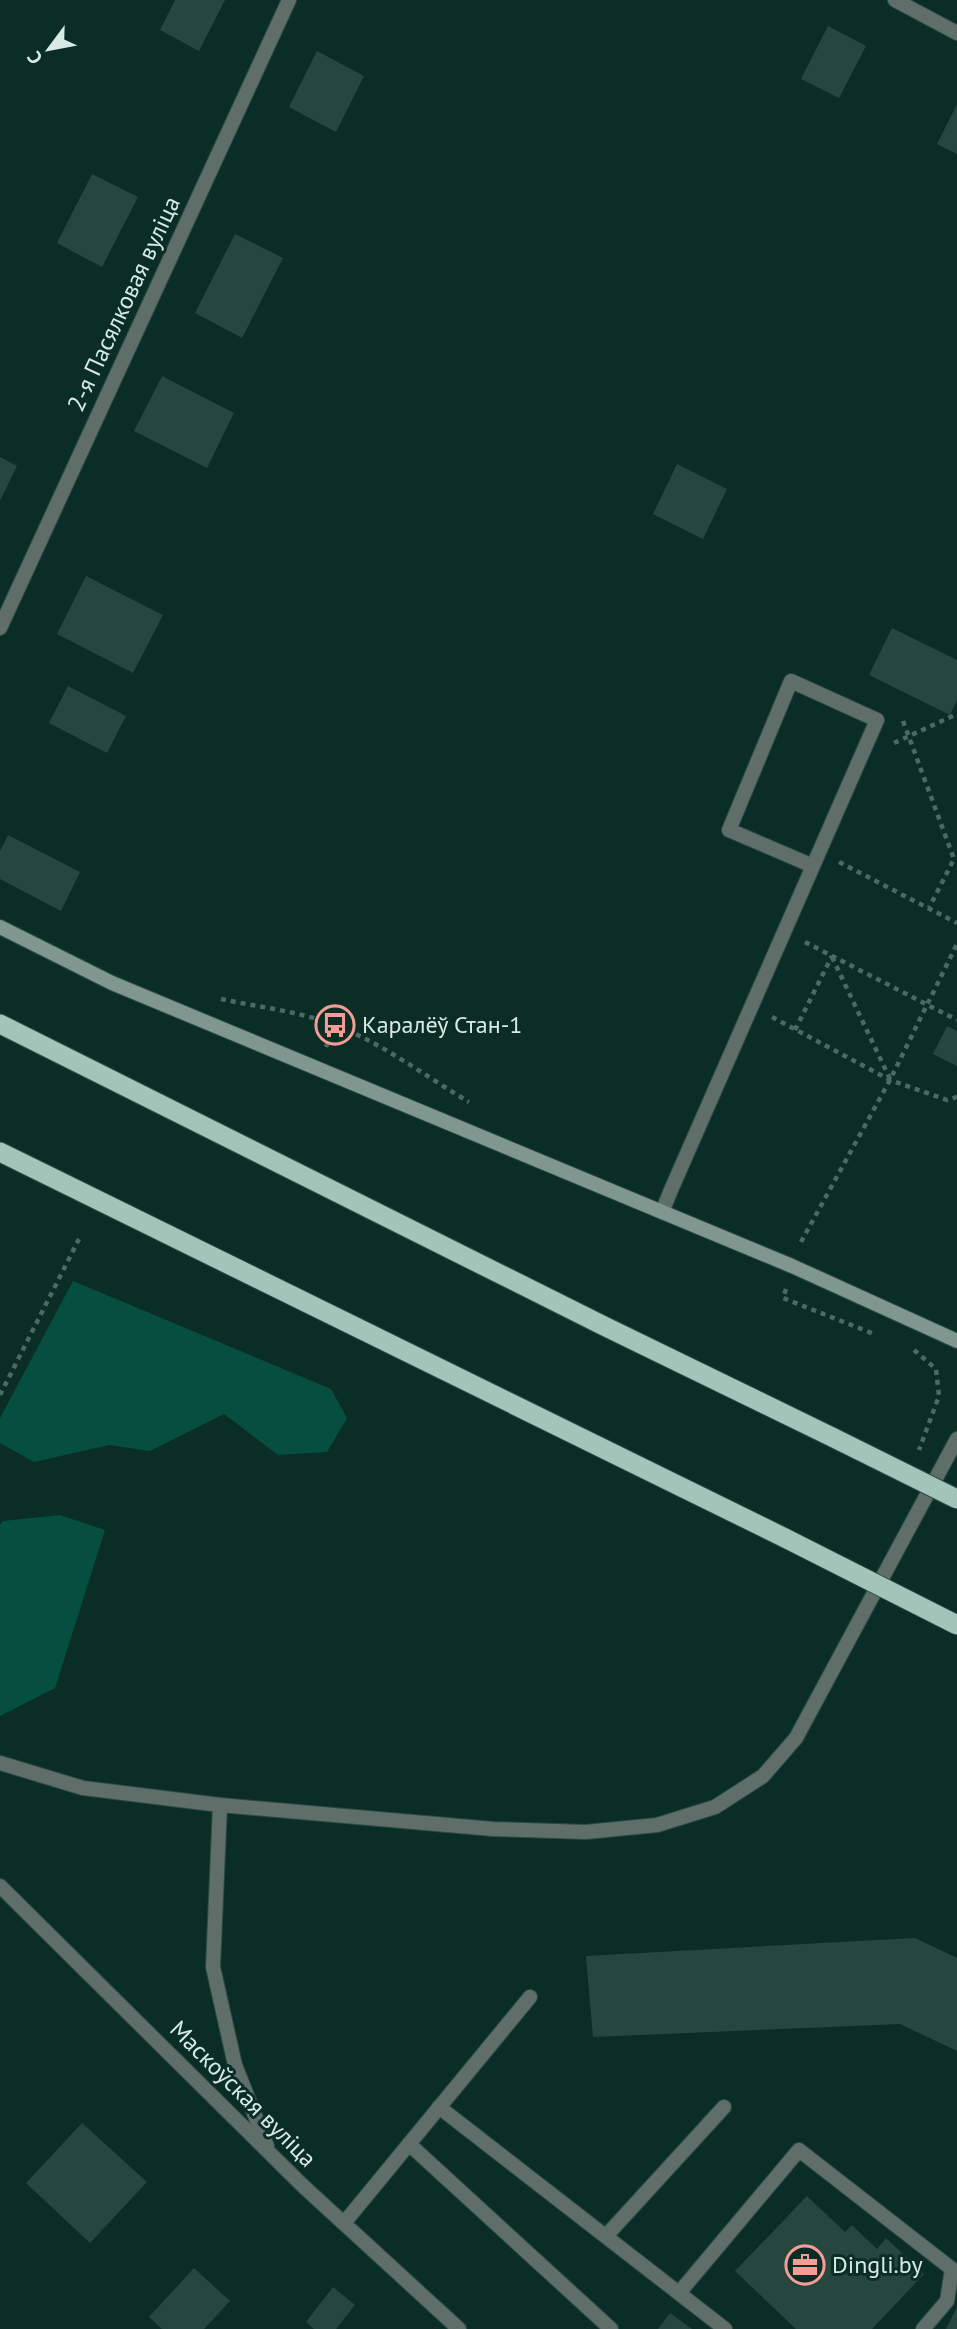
<svg xmlns="http://www.w3.org/2000/svg" width="957" height="2329" font-family="'PT Sans',sans-serif">
<rect width="100%" height="100%" fill="#0a2e25"/>
<g fill="#064f40">
<polygon points="73,1281 331,1389 347,1418 327,1452 278,1455 224,1414 150,1451 109,1445 34,1462 0,1443 0,1418"/>
<polygon points="60,1515 105,1530 55,1688 0,1716 0,1525 3,1521"/>
</g>
<g fill="#25473d">
<polygon points="175,0 225,0 199,51 160,30"/>
<polygon points="828,26 866,46 839,98 801,79"/>
<polygon points="317,51 364,76 336,132 289,107"/>
<polygon points="957,104 957,154 937,144"/>
<polygon points="92,174 138,197 102,267 57,243"/>
<polygon points="235,234 283,258 242,338 195,313"/>
<polygon points="162,376 234,413 207,468 134,431"/>
<polygon points="0,457 17,466 0,501"/>
<polygon points="677,464 727,489 703,539 653,514"/>
<polygon points="86,576 163,615 133,673 57,634"/>
<polygon points="892,628 957,660 957,700 950,715 869,675"/>
<polygon points="68,686 126,716 107,753 49,723"/>
<polygon points="8,835 80,872 61,911 0,879 0,851"/>
<polygon points="947,1026 957,1031 957,1066 933,1054"/>
<polygon points="915,1938 957,1958 957,2051 900,2024 593,2037 586,1956"/>
<polygon points="82,2123 147,2182 90,2243 26,2183"/>
<polygon points="807,2196 845,2232 852,2225 877,2249 886,2238 924,2274 872,2329 796,2329 735,2271"/>
<polygon points="194,2268 230,2301 204,2329 162,2329 149,2317"/>
<polygon points="333,2287 355,2305 336,2329 314,2329 306,2322"/>
<polygon points="957,2307 957,2329 946,2329"/>
<polygon points="670,2313 692,2329 658,2329"/>
</g>
<g fill="none" stroke-linecap="round" stroke-linejoin="round">
<g stroke="#2b4c44" stroke-width="16">
<g id="service">
<polyline points="662,1212 671,1190 877,720 791,681 729,830 813,866"/>
<polyline points="439,2107 725,2329"/>
<polyline points="409,2144 611,2329"/>
<polyline points="344,2223 530,1997"/>
<polyline points="606,2236 724,2107"/>
<polyline points="679,2293 799,2150 952,2269 947,2301 923,2329"/>
</g>
</g>
<g stroke="#2b4c44" stroke-width="16">
<g id="minor">
<polyline points="895,0 957,33"/>
<polyline points="0,628 289,0"/>
<polyline points="220,1805 213,1967 235,2065 267,2146"/>
<polyline points="0,1886 302,2185 459,2329"/>
</g>
</g>
<g stroke="#2b4c44" stroke-width="16">
<polyline id="tertiary" points="0,1763 83,1788 220,1805 493,1829 586,1832 657,1825 715,1807 763,1776 796,1738 957,1439"/>
</g>
<g stroke="#2b4c44" stroke-width="16">
<polyline id="secondary" points="0,927 112,983 792,1266 957,1341"/>
</g>
<g stroke="#2b4c44" stroke-width="21">
<g id="trunk">
<polyline points="0,1024 604,1326 834,1438"/>
<polyline points="0,1152 785,1538"/>
</g>
</g>
<g stroke="#4b6a62" stroke-width="4.5" stroke-dasharray="5 5" stroke-linecap="butt">
<polyline points="903,721 954,859 929,908"/>
<polyline points="894,743 957,714"/>
<polyline points="839,862 957,923"/>
<polyline points="805,942 957,1020"/>
<polyline points="832,957 890,1079"/>
<path d="M221,999C258,1007 297,1011 332,1024C381,1042 425,1076 469,1102"/>
<polyline points="772,1017 890,1080 947,1100 957,1097"/>
<polyline points="795,1030 832,956"/>
<polyline points="326,1047 335,1025"/>
<polyline points="801,1242 890,1080 957,944"/>
<polyline points="786,1289 783,1298 874,1334"/>
<polyline points="914,1350 936,1369 939,1396 919,1450"/>
<polyline points="0,1395 79,1239"/>
</g>
<use href="#service" stroke="#5f6e69" stroke-width="14"/>
<use href="#minor" stroke="#5f6e69" stroke-width="14"/>
<use href="#tertiary" stroke="#5f6e69" stroke-width="14"/>
<use href="#secondary" stroke="#7f978f" stroke-width="14"/>
<use href="#trunk" stroke="#a2c4b9" stroke-width="19"/>
<g stroke="#2b4c44" stroke-width="21" stroke-linecap="butt">
<g id="trunk-bridge">
<polyline points="834,1438 957,1499"/>
<polyline points="785,1538 957,1625"/>
</g>
</g>
<use href="#trunk-bridge" stroke="#a2c4b9" stroke-width="19"/>
</g>
<defs>
<g id="bus-ring" transform="scale(2.0125)"><circle r="9.5" fill="#0a2e25" stroke="#f59c96" stroke-width="1.5"/><path d="M-5-6H5V4H4V6H2V4H-2V6H-4V4H-5ZM-3.5-4V0h7V-4ZM-3.5 1.2v1.5H-2V1.2ZM2 1.2v1.5H3.5V1.2Z" fill="#f59c96"/></g>
<g id="office-ring" transform="scale(2.0125)"><circle r="9.5" fill="#0a2e25" stroke="#f59c96" stroke-width="1.5"/><path d="M-6-3h4V-5.5h4V-3h4V5H-6ZM-1-4.5V-3h2v-1.5ZM-6 0V1H6V0Z" fill="#f59c96"/></g>
</defs>
<g fill-rule="evenodd">
<use href="#bus-ring" x="335" y="1025"/>
<use href="#office-ring" x="805" y="2265"/>
</g>
<g text-anchor="middle" stroke-width="6" stroke-linejoin="round" paint-order="stroke">
<g font-size="24" fill="#d7eae4" stroke="#0a2e25">
<text transform="translate(124 304) rotate(-65)" y="8">2-я Пасялковая вуліца</text>
<text transform="translate(243 2094) rotate(45)" y="8">Маскоўская вуліца</text>
</g>
<g font-size="24" fill="#d7eae4" stroke="#0a2e25" text-anchor="start">
<text x="362" y="1033">Каралёў Стан-1</text>
<text x="832" y="2273">Dingli.by</text>
</g>
</g>
<g transform="translate(49 49) rotate(238)" stroke="#0a2e25" stroke-width="5" paint-order="stroke">
<path d="M0-5L12 26L0 18L-12 26Z" fill="#d7eae4"/>
<text y="-10" font-size="19" font-weight="bold" text-anchor="middle" fill="#d7eae4">С</text>
</g>
</svg>
